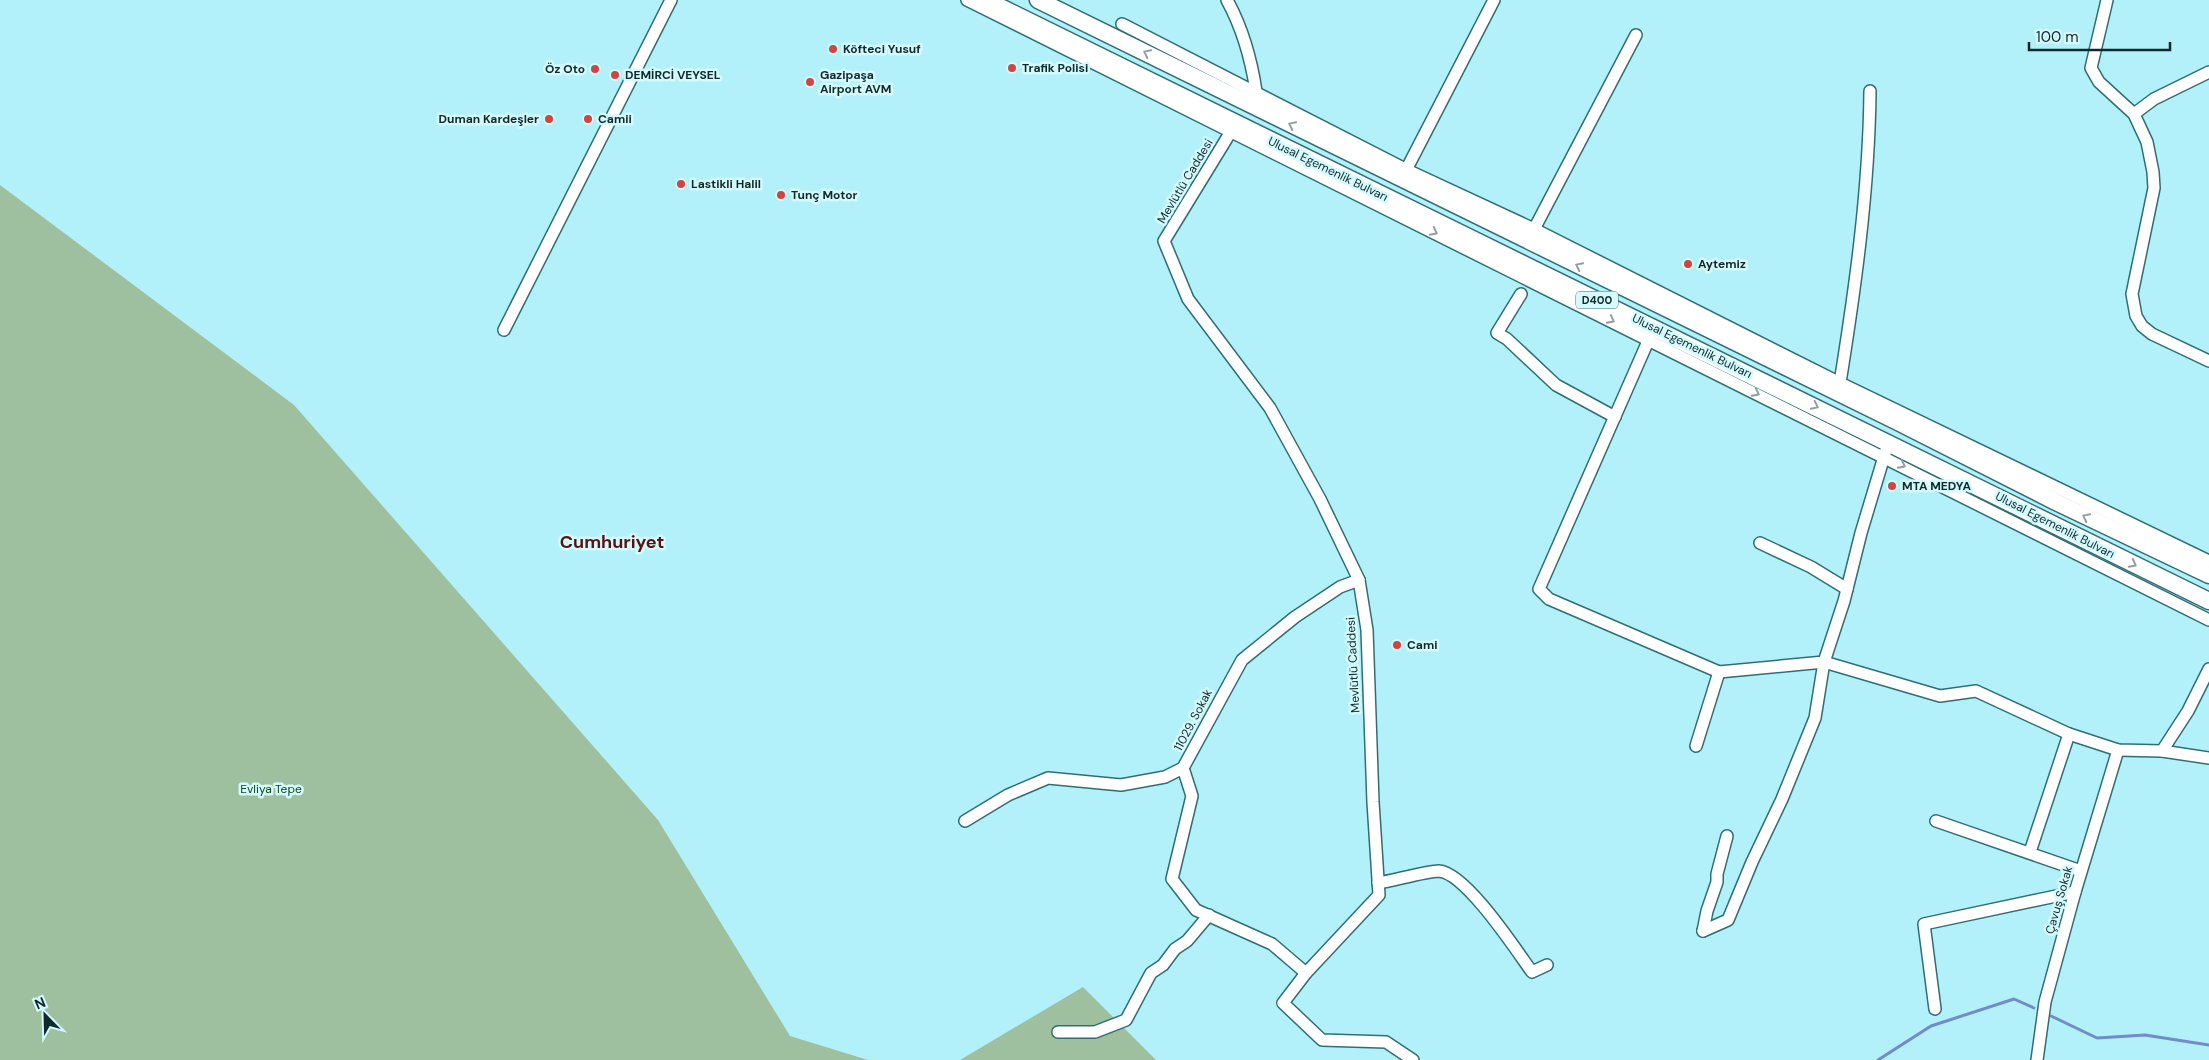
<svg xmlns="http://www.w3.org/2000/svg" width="2209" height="1060" font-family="'DM Sans',sans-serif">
<rect width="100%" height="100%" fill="#b2f1f9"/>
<g fill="#9ec09f">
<polygon points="0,185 294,405 658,820 790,1036 868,1060 0,1060"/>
<polygon points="1083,987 1156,1060 960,1060"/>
</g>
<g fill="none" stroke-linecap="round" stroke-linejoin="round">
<g stroke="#718cc7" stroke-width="3">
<polyline points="2051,1016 2097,1038 2145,1035 2209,1045"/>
<polyline points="1878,1060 1931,1026 2014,999 2034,1008"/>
</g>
<g stroke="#306e75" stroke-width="14">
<g id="minor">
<polyline points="967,0 2209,620"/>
<path d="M1227,0C1243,29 1251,58 1256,91"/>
<polyline points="2107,0 2091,68 2099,82 2134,114 2147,142 2153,172 2154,188 2132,294 2136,316 2142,326 2152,334 2209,361"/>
<polyline points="1122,24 1407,170 1534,229 1840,383 2209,561"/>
<polyline points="2134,114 2154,99 2209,72"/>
<polyline points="1235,125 1164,241 1188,299 1270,408 1320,499 1359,580 1367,630 1373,802 1379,895 1306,973 1283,1003 1322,1040 1386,1042 1413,1060"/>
<polyline points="1403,176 1494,0"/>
<polyline points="1531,235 1636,35"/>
<polyline points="1521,294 1497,333 1507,339 1556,385 1615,417"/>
<polyline points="504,330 671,0"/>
<polyline points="1649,339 1539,589 1549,599 1719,672 1824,662 1844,601 1861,533 1886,450"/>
<path d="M1839,389C1855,290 1869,191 1870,91"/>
<polyline points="1760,543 1811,567 1847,589"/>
<polyline points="1696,746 1719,672"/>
<polyline points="2162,751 2188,711 2209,669"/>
<polyline points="1183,768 1192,796 1172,879 1196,910 1272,944 1306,973"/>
<polyline points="965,821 1008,795 1048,778 1121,785 1165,777 1183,768 1242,660 1295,617 1340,587 1359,580"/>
<polyline points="1936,821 2081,871"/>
<polyline points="2030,852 2069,734"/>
<path d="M1378,883C1392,881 1427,871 1439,871C1466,873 1516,950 1532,972L1547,965"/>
<polyline points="1703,931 1728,920 1752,862 1782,799 1815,718 1824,662 1940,696 1976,691 2069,734 2118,750 2162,751 2209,758"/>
<polyline points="1703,931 1707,911 1717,882 1717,874 1727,836"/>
<polyline points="1935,1009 1924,924 2075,892"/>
<polyline points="1058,1032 1095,1032 1126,1020 1151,973 1163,965 1175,949 1187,941 1209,915"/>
<polyline points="2037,1060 2045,1002 2075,892 2118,750"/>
</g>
</g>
<g stroke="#306e75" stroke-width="19">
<g id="highway">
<path d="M986,0C1393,202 1802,398 2209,601"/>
<polyline points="1038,0 1898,422 2056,502 2209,575"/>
</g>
</g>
<use href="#minor" stroke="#fff" stroke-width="11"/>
<use href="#highway" stroke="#fff" stroke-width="16"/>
</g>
<defs><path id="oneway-chevron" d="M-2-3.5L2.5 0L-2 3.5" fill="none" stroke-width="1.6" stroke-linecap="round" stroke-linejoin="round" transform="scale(1.25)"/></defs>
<g stroke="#939fa0">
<use href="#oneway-chevron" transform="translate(1147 53) rotate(-154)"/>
<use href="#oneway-chevron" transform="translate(1292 125) rotate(-154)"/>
<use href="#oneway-chevron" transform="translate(1434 232) rotate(27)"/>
<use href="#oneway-chevron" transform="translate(1579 266) rotate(-154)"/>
<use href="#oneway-chevron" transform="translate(1611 320) rotate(27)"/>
<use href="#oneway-chevron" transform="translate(1756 393) rotate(27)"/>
<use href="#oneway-chevron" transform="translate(1815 406) rotate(26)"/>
<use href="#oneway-chevron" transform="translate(1902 465) rotate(27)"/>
<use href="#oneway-chevron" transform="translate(2086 517) rotate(-154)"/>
<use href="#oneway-chevron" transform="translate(2133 564) rotate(27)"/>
</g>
<g fill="#d34441" stroke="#d5fafe" stroke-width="2">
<circle cx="833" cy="49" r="5"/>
<circle cx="1012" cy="68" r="5"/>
<circle cx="595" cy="69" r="5"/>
<circle cx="615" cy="75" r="5"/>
<circle cx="810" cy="82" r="5"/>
<circle cx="549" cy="119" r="5"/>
<circle cx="588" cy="119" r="5"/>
<circle cx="681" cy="184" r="5"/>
<circle cx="781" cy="195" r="5"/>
<circle cx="1688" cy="264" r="5"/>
<circle cx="1892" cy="486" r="5"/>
<circle cx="1397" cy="645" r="5"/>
</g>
<g text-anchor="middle" stroke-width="5" stroke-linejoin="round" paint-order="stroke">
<rect fill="#d5fafe" stroke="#4a686b" stroke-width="1" x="1576" y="291.5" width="42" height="17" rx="4"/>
<g font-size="11" font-weight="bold" fill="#0f292c">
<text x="1597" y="304">D400</text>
</g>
<g font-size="12" font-weight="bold" fill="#0f292c" stroke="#d5fafe" text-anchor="start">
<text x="843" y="53">Köfteci Yusuf</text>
<text x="1022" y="72">Trafik Polisi</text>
<text x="585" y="73" text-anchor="end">Öz Oto</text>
<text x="625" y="79">DEMİRCİ VEYSEL</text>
<text x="820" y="79">Gazipaşa<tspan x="820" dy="14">Airport AVM</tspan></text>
<text x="539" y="123" text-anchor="end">Duman Kardeşler</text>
<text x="598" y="123">Camii</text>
<text x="691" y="188">Lastikli Halil</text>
<text x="791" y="199">Tunç Motor</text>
<text x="1698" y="268">Aytemiz</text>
<text x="1902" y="490">MTA MEDYA</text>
<text x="1407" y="649">Cami</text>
</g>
<g font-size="12" fill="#0f292c" stroke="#d5fafe">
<text transform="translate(1328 169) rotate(26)" y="4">Ulusal Egemenlik Bulvarı</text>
<text transform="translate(1185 181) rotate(-59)" y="4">Mevlütlü Caddesi</text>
<text transform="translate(1692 346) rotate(26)" y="4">Ulusal Egemenlik Bulvarı</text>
<text transform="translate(2055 525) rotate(27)" y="4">Ulusal Egemenlik Bulvarı</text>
<text transform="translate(1353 665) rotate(-93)" y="4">Mevlütlü Caddesi</text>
<text transform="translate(1193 720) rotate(-62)" y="4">11029. Sokak</text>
<text transform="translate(2059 900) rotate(-74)" y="4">Çavuş Sokak</text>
</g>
<g font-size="12" fill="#0e4917" stroke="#d5fafe">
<text x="271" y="793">Evliya Tepe</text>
</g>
<g font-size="18" font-weight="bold" fill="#581413" stroke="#d5fafe">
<text x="612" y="548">Cumhuriyet</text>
</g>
</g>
<g transform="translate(45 1015) rotate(337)" stroke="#d5fafe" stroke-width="4" paint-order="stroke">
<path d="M0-4L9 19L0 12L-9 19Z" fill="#0f292c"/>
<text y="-8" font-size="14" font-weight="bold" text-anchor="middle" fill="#0f292c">N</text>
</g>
<path d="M2029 42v8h141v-8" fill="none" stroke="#0f292c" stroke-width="2.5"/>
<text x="2036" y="42" font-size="15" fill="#0f292c" stroke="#d5fafe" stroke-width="4" paint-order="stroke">100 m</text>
</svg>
